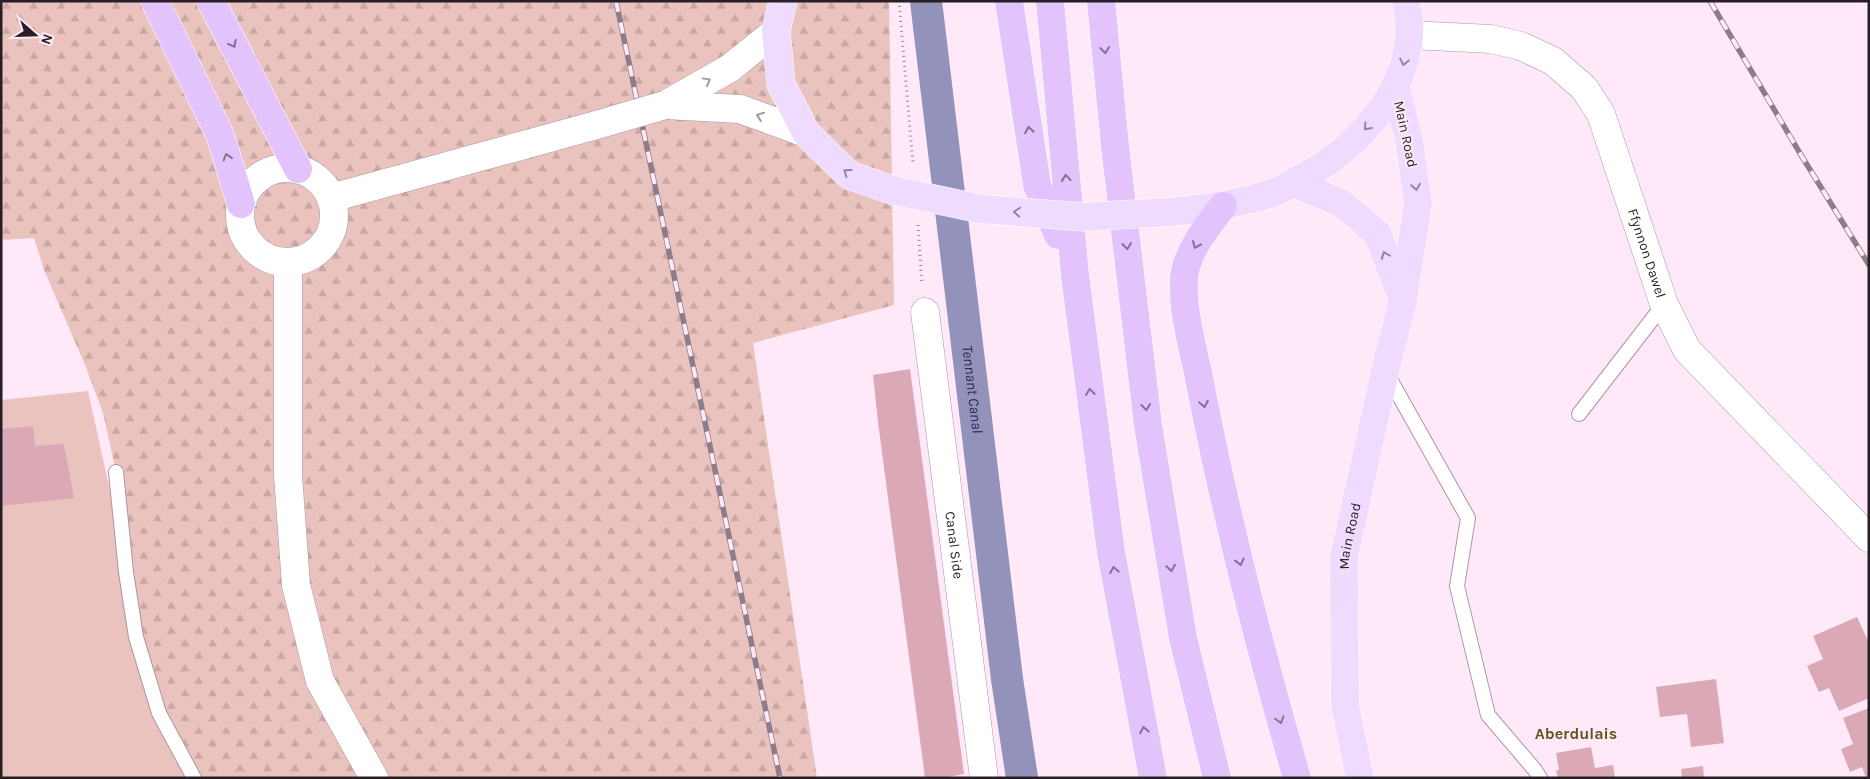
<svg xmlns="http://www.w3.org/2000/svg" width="1870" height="779" font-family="Karla,sans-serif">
<defs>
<pattern id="forest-firs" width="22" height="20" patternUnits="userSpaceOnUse" patternTransform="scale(1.25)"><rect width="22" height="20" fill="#eac3be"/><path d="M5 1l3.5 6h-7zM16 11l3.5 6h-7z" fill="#c9a7a3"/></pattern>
</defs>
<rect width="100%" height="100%" fill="#ffe9f9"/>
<polygon fill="#eac3be" points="88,391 159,713 194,778 1,778 1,400"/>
<polygon fill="url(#forest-firs)" points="1,1 889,1 894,305 753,343 817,778 194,778 159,713 136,637 116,472 103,413 85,365 44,270 34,238 1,240"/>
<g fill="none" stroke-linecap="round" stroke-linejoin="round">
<path stroke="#9292ba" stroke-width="32" id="s1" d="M926,1L1007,679L1022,778"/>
</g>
<g fill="#daa9b5">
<polygon points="910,369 964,774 943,778 925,778 878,422 873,375"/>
<polygon points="33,426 35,446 64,444 74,498 1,506 1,429"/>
<polygon points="1857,617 1869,643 1869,698 1839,711 1829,688 1819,692 1807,666 1823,659 1813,636"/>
<polygon points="1716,679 1724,743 1691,747 1687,714 1660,717 1656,687"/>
<polygon points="1869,708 1869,778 1866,778 1862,767 1850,772 1841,749 1853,744 1843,718"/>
<polygon points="1591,747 1595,768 1613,765 1615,778 1558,778 1556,770 1559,770 1556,753"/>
<polygon points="1703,766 1704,778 1682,778 1681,769"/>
</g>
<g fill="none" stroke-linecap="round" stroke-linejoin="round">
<g stroke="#aa96a4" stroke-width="16">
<g id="lane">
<polyline points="1387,374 1468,518 1457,586 1488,715 1535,770 1540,778"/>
<polyline points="1579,414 1664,304"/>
<polyline points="116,472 126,572 136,637 159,713 194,778"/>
</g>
</g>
<g stroke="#aa96a4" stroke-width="29">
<g id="street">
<path id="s2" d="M1410,35L1491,39L1521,46L1553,61L1584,88L1601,114L1664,304L1687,350L1869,538"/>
<path id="s3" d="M925,312L984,778"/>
</g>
</g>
<g stroke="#aa96a4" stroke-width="29">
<g id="secondary">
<polyline points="665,105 740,109 806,133"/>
<polyline points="665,105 730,68 776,31"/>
<circle cx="287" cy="215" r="47"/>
<polyline points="331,198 593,126"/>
<polyline points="288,263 288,475 296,585 320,681 374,778"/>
</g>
</g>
<g stroke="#fff" stroke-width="29">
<g id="primary">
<polyline points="783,1 776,31 781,84 806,133 849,175 892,190"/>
<polyline points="1293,183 1341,203 1377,233 1403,300"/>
<path d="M1170,212C1206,208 1241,204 1275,192C1283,189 1291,184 1298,180C1362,147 1424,78 1406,1"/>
<path id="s4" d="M1360,778L1345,705L1344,557L1385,371L1403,300L1418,203L1409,140L1396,88"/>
</g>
</g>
<g stroke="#fff" stroke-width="29">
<g id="highway">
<polyline points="155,1 220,135 241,204"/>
<polyline points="211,1 298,169"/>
<polyline points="1009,1 1037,185 1058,235"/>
<polyline points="1050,1 1075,275 1111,552 1153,778"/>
<polyline points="1101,1 1115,146 1148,425 1183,638 1217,778"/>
<path d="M1223,206C1209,225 1193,243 1186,267C1178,297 1193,347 1199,378C1225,513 1259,646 1297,778"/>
</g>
</g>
<g stroke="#968692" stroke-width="3" stroke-dasharray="1 4" stroke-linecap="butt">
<polyline points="899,1 913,164"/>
<polyline points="918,225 922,284"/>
</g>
<use href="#lane" stroke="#fff" stroke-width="14"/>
<use href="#street" stroke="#fff" stroke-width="28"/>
<use href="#secondary" stroke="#fff" stroke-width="28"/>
<use href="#primary" stroke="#eedbfd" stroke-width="28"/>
<use href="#highway" stroke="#e3c3fc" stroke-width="28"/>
<g stroke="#8c7d88" stroke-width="5.5">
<g id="rail">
<polyline points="616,1 780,778"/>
<polyline points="1710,1 1801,155 1869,265"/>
</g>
</g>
<use href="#rail" stroke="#ffe9f9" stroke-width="4" stroke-dasharray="11" stroke-linecap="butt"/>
<g stroke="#aa96a4" stroke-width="29" stroke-linecap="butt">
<polyline id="secondary-bridge" points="593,126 665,105"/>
</g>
<g stroke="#fff" stroke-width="29" stroke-linecap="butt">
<polyline id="primary-bridge" points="892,190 981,209 1084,217 1170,212"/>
</g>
<use href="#secondary-bridge" stroke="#fff" stroke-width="28"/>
<use href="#primary-bridge" stroke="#eedbfd" stroke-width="28"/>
</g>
<defs><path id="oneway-chevron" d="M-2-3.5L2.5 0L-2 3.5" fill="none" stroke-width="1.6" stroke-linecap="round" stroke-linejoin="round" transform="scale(1.25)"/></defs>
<g stroke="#857190">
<use href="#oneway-chevron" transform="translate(233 44) rotate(62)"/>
<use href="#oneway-chevron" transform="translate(1105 50) rotate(84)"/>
<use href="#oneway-chevron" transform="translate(1029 130) rotate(-99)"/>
<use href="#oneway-chevron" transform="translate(227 157) rotate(-107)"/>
<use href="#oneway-chevron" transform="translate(1066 178) rotate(-95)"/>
<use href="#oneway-chevron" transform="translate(1196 245) rotate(114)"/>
<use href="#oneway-chevron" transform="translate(1127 246) rotate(83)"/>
<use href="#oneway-chevron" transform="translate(1090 392) rotate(-97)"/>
<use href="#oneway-chevron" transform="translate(1204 404) rotate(79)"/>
<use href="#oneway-chevron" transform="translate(1146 407) rotate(83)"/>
<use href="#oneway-chevron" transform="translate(1240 562) rotate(76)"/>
<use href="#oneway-chevron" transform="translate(1171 568) rotate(81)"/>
<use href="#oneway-chevron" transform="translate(1114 570) rotate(-100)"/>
<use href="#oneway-chevron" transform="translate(1280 720) rotate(74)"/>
<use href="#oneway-chevron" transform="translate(1144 730) rotate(-101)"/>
</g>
<g stroke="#94869c">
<use href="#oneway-chevron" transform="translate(1404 62) rotate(102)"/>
<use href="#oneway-chevron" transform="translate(1367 127) rotate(132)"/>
<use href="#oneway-chevron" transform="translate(847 172) rotate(-144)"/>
<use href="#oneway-chevron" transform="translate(1416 187) rotate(81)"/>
<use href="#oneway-chevron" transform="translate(1017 212) rotate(-175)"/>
<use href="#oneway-chevron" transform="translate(1385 255) rotate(-111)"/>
</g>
<g stroke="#9e9a9d">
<use href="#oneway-chevron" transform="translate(707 81) rotate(-29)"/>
<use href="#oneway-chevron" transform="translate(760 116) rotate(-159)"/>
</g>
<g text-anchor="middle" stroke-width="4" stroke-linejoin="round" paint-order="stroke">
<g font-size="14" fill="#271f25" stroke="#ffe9f9">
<text transform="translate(1406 134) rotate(78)" y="5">Main Road</text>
<text dy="5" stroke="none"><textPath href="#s2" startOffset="366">Ffynnon Dawel</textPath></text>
<text dy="5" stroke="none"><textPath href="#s4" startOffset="244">Main Road</textPath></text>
<text dy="5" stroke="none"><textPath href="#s3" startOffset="235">Canal Side</textPath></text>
</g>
<g font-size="15" font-style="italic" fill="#2e285c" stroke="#ffe9f9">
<text dy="5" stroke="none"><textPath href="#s1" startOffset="391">Tennant Canal</textPath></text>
</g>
<g font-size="16" font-weight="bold" fill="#5a5518" stroke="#ffe9f9">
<text x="1576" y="739">Aberdulais</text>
</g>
</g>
<rect width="1870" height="779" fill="none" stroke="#271f25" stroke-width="5"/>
<g transform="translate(35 35) rotate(110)" stroke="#ffe9f9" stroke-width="4" paint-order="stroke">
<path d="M0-4L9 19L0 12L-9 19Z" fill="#271f25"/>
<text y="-8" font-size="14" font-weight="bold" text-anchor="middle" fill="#271f25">N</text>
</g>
</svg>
